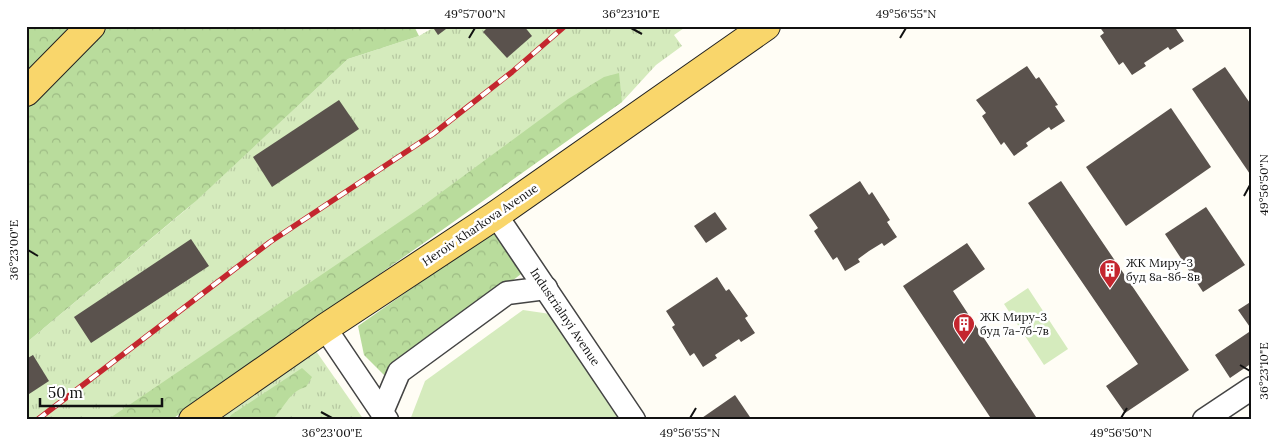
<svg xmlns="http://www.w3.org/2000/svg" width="1278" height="446" font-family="Lora,serif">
<defs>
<pattern id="grass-tufts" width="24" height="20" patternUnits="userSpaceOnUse" patternTransform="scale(1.25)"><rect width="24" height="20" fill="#d5ebbd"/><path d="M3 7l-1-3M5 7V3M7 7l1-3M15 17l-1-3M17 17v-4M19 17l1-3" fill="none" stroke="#b6c8a1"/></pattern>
<pattern id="forest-crowns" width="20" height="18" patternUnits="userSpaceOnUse" patternTransform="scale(1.25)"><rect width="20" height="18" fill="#b9dc9c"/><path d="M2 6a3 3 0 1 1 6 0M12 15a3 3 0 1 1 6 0" fill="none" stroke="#9ebc85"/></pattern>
</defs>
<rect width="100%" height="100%" fill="#fffdf5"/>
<g fill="url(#grass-tufts)">
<polygon points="436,26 687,26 674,35 682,46 656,65 622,102 147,420 26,420 26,343 188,208 348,59 419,36"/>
<polygon points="316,351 364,420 219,420"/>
</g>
<g fill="url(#forest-crowns)">
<polygon points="26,26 414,26 419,36 348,59 196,201 26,343"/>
<polygon points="619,73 622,102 428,240 171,420 107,420 420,208 568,99 604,77"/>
<polygon points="495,230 525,271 386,377 364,355 358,326"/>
<path d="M302,368L312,377L306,387C288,392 285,408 272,420H228L231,415Z"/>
</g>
<g fill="#d5ebbd">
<polygon points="1028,288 1068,349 1044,365 1004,304"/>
<polygon points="523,310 564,316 637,420 410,420 425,381"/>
</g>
<g fill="#5a524d">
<polygon points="432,26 450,26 438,35"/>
<polygon points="489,26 524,26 532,36 507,58 483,32"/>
<polygon points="1099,26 1174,26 1184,41 1170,50 1168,47 1144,63 1146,66 1132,75 1123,62 1119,65 1100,36 1104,33"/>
<polygon points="1027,66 1036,79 1039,77 1058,105 1055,106 1065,121 1051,130 1049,127 1026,143 1028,146 1014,156 1004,142 1001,145 982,116 986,113 976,100"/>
<polygon points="1225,67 1252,106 1252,177 1192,89"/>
<polygon points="339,100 359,129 272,187 253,157"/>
<polygon points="1171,108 1211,167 1126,226 1086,167"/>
<polygon points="860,181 869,195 872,192 890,220 887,222 897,237 884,246 882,243 869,251 858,259 860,262 845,271 837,257 833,260 814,231 818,228 809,215"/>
<polygon points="1061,181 1189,370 1125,413 1106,386 1138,364 1028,203"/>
<polygon points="1206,207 1245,265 1203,292 1165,234"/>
<polygon points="715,212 727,229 706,243 694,226"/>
<polygon points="191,239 209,266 91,343 74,317"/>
<polygon points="967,243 985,269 953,291 1038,420 992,420 903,286"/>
<polygon points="717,277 726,291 729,289 748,316 745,318 755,333 741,342 739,339 715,355 717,358 703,367 694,353 690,356 672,327 675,325 666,311"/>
<polygon points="1252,301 1252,363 1230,378 1215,355 1252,330 1238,310"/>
<polygon points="33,355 49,381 26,396 26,359"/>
<polygon points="735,395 752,420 699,420"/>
</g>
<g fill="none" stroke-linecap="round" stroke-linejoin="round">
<g stroke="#444" stroke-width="25">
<g id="minor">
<polyline points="496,215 634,420"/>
<polyline points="325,328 387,420"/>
<polyline points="382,412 399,372 507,293 546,288"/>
<polyline points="1204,420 1252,388"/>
</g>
</g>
<g stroke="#222" stroke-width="30">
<g id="major">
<polyline points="26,92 91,26"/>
<polyline points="193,420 325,328 496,215 766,26"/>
</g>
</g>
<use href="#minor" stroke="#fff" stroke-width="22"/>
<use href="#major" stroke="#f9d66b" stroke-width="28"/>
<g stroke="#c4262e" stroke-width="5.5">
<polyline id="rail" points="37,420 270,242 433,134 512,72 565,26"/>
</g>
<use href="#rail" stroke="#fff" stroke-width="4" stroke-dasharray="11" stroke-linecap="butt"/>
</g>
<path fill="none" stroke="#111" stroke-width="2" d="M631,28L642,34M469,38L475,28M900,38L906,28M1244,196L1250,185M28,250L38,256M1240,365L1250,371M321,412L332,418M690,418L696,408M1121,418L1127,408"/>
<defs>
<g id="building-pin" transform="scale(1.125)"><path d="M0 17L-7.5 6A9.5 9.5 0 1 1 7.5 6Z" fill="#c4262e" stroke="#fff"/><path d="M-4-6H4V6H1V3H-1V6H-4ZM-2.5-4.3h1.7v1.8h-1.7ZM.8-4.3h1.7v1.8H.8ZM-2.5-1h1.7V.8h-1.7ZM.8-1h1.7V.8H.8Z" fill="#fff"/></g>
</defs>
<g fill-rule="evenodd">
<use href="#building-pin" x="1110" y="270"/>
<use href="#building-pin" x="964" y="324"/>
</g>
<g text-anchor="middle" stroke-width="5" stroke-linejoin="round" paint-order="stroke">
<g font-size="12" fill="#111" stroke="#fff">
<text transform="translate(480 225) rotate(-34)" y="4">Heroiv Kharkova Avenue</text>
<text transform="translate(565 317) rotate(56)" y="4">Industrialnyi Avenue</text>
</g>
<g font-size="12" fill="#111" stroke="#fff" text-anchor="start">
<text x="1126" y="267">ЖК Миру-3<tspan x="1126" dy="14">буд 8а-8б-8в</tspan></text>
<text x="980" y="321">ЖК Миру-3<tspan x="980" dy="14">буд 7а-7б-7в</tspan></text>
</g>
</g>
<rect width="1278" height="446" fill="none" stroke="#ffffff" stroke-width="55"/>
<path d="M40 398v8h122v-8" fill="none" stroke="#111111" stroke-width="2.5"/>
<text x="48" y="398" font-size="15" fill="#111111" stroke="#ffffff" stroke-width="4" paint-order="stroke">50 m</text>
<rect x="28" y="28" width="1222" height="390" fill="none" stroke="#111" stroke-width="2"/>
<g font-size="12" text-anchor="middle" fill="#111">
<text x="475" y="18">49°57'00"N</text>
<text x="631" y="18">36°23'10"E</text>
<text x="906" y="18">49°56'55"N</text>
<text transform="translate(1264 185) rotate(-90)" y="4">49°56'50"N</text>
<text transform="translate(14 250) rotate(-90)" y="4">36°23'00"E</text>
<text transform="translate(1264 371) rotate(-90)" y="4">36°23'10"E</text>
<text x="332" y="437">36°23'00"E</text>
<text x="690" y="437">49°56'55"N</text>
<text x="1121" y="437">49°56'50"N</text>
</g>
</svg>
